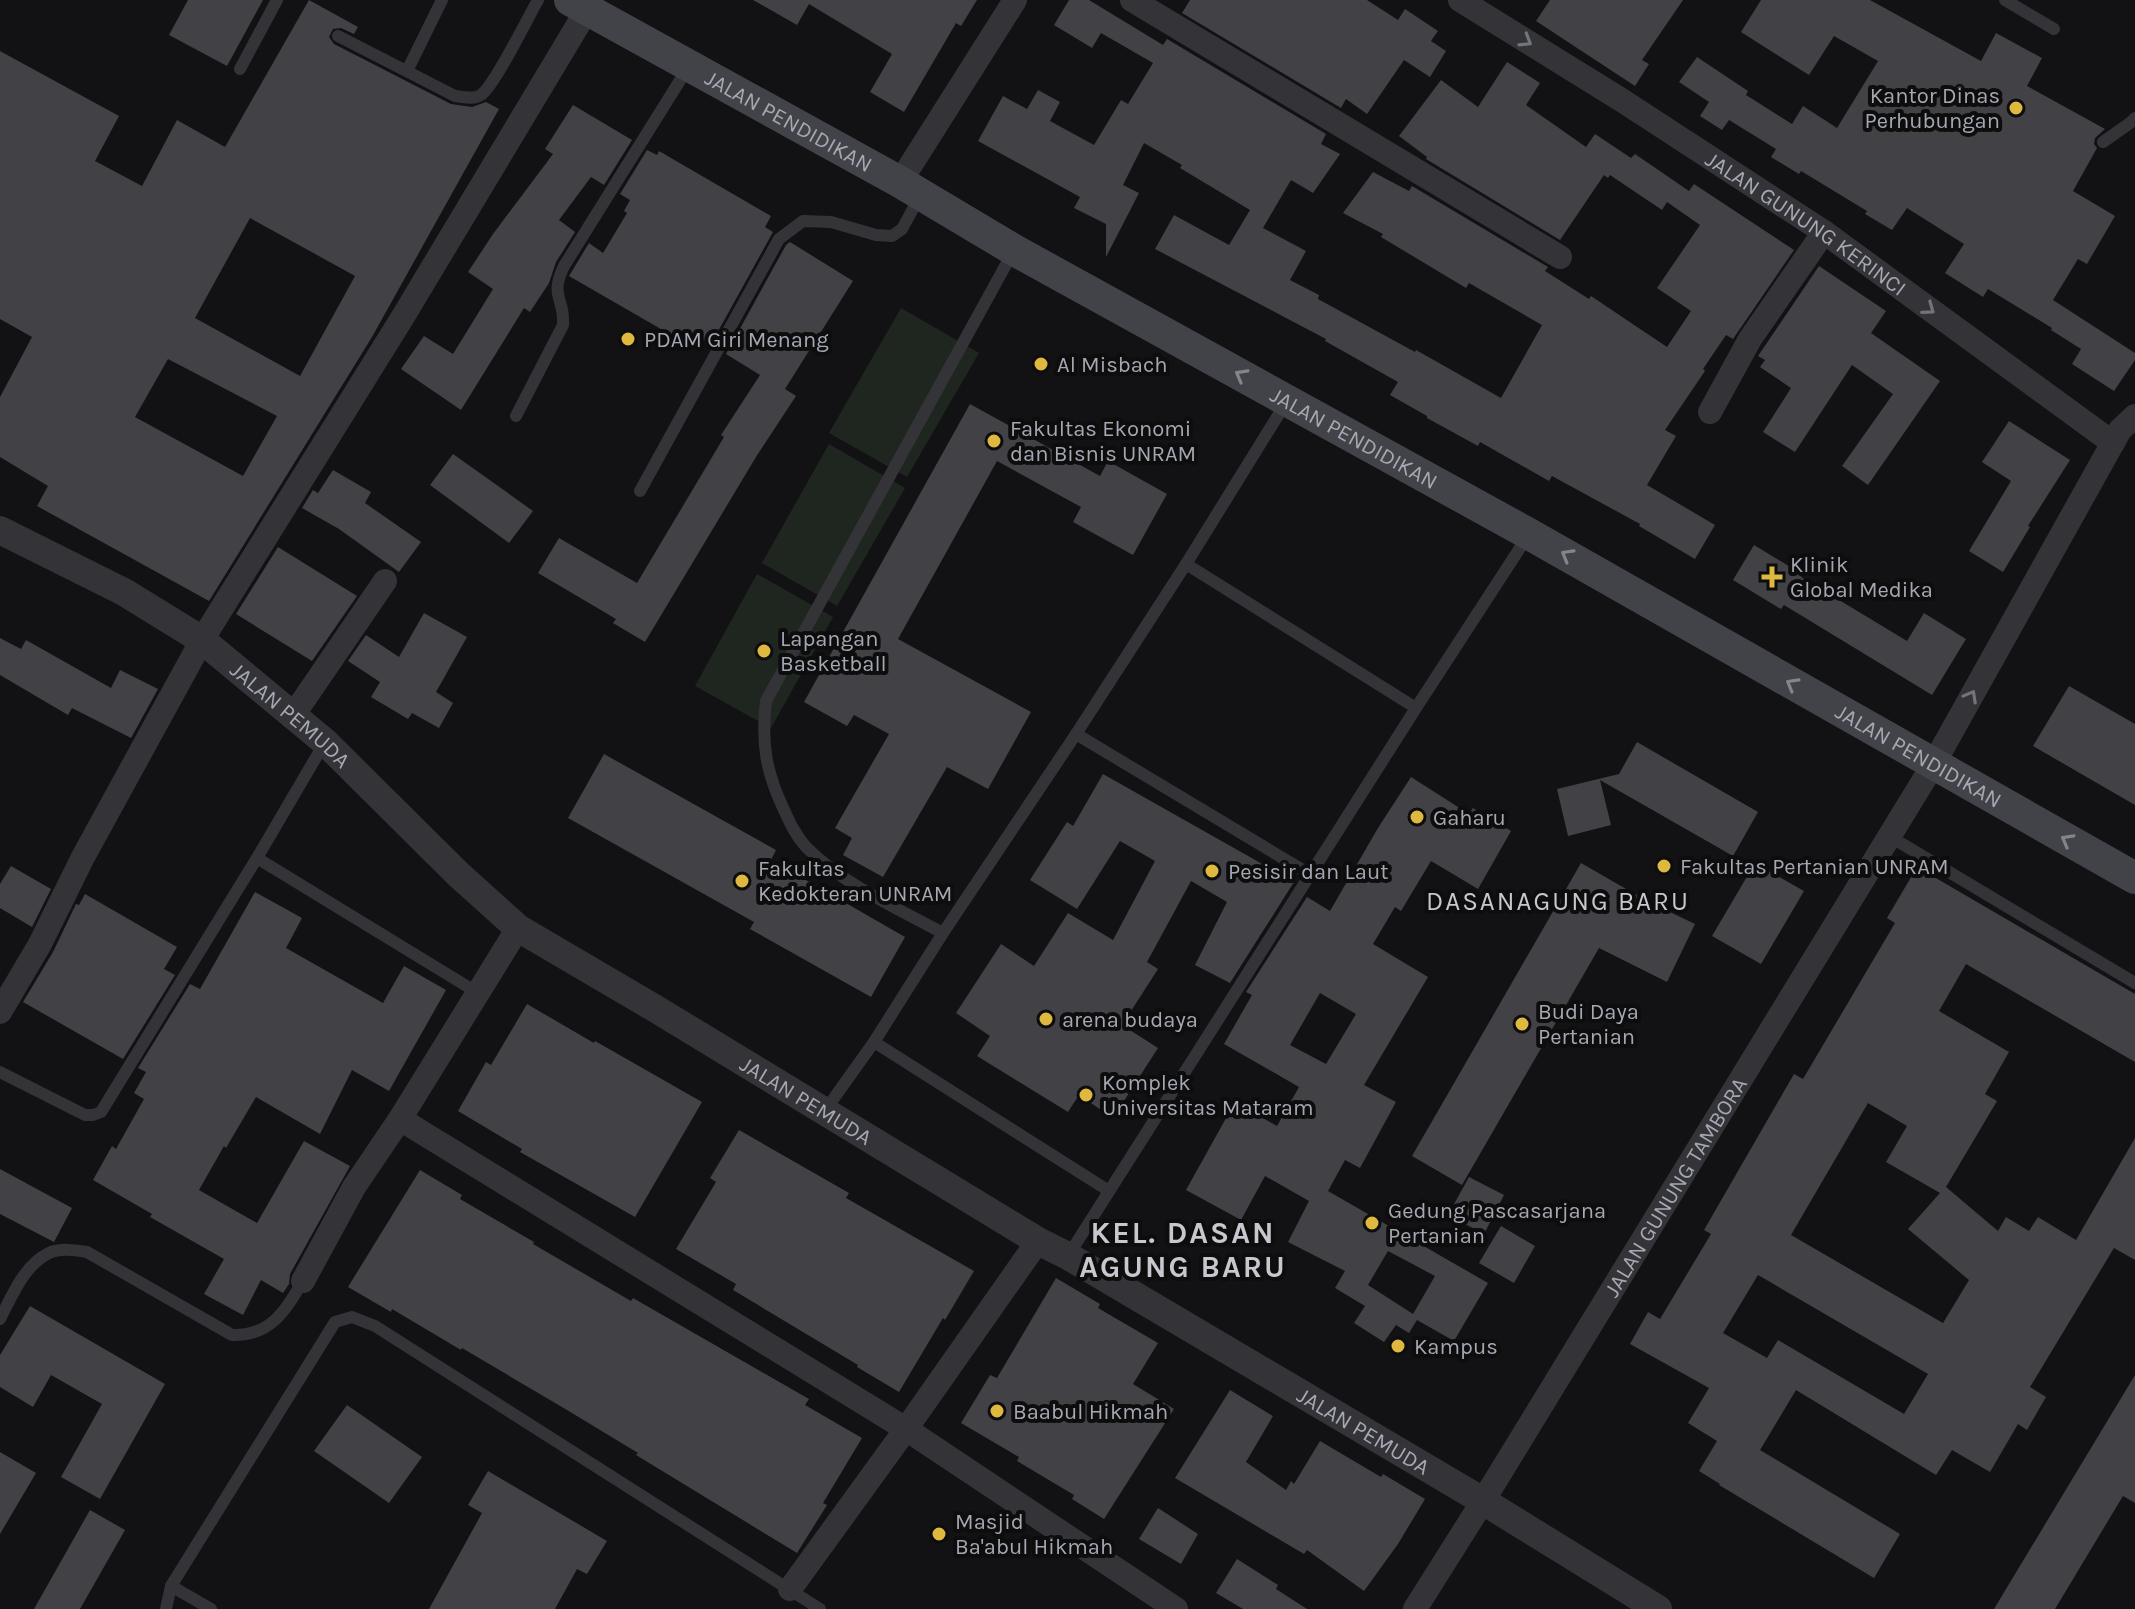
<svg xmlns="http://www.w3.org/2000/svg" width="2135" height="1609" font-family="Karla,sans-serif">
<rect width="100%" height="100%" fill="#121214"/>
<g fill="#1f2620">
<polygon points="901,308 979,353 907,477 829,433"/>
<polygon points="829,444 905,488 837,606 762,563"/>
<polygon points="757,574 833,617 771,728 695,686"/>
</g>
<g fill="#424246" fill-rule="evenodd">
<polygon points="188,0 263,0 227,66 169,35"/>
<path d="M309,0L358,27L354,34L341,28L333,29L329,37L334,44L451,104L472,107L486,102L499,109L372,337L209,601L37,506L48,486L0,457V397L32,337L0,319V51L119,116L95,161L142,186L177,120L225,147ZM250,218L355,276L300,376L195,318ZM168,359L277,416L243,476L135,417Z"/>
<polygon points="753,0 977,0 961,26 956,23 904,112 870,92 892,54 809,4 797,25"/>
<polygon points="1069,0 1089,0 1163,45 1167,39 1326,134 1321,144 1340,154 1313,193 1291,180 1263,228 1306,251 1290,280 1319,295 1318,299 1415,352 1416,350 1501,398 1542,325 1469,283 1466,288 1381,237 1383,234 1343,213 1373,172 1409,191 1412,186 1548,267 1545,271 1589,299 1591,296 1667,347 1691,311 1657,288 1700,225 1667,202 1662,210 1610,175 1608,178 1604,175 1560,240 1426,159 1427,157 1399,136 1441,80 1478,107 1507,62 1540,83 1526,105 1586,147 1595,134 1631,158 1635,154 1689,191 1694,184 1794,250 1733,339 1726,335 1703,369 1705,371 1665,430 1676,436 1647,485 1715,525 1695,559 1639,526 1640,524 1552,476 1549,481 1480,442 1478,446 1427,418 1427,416 1390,395 1398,382 1325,341 1326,339 1155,249 1174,215 1229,245 1250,210 1180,168 1182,165 1144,143 1123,185 1139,193 1106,257 1106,224 1074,208 1080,197 978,141 1003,96 1027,109 1038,90 1060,102 1050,121 1094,145 1121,100 1128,104 1153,63 1101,33 1092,48 1054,25"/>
<polygon points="1190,0 1367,0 1398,20 1405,9 1438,31 1431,41 1446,51 1430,77 1404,60 1367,114 1346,99 1341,108 1182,13"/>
<polygon points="1550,0 1683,0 1642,60 1649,64 1635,86 1536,21"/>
<polygon points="1761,0 1870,0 1981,61 1996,33 2042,58 2027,86 2105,129 2095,138 2094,144 2097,148 2073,191 2115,216 2087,264 2078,259 2053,300 2135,353 2135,360 2114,391 2072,364 2081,349 2051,330 2052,328 1988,289 1983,297 1945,273 1964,244 1907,208 1892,230 1865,214 1867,211 1801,171 1799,174 1771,157 1776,149 1729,120 1722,130 1700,116 1709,102 1679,82 1697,57 1748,91 1746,95 1792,124 1803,106 1837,128 1878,61 1834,36 1809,75 1741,32"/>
<polygon points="573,105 632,140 604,185 591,177 559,220 575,232 556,262 549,283 530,312 524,308 461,410 401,369 424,336 453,354 493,289 468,272 493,234 553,154 545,149"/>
<polygon points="647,150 657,155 659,151 771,216 765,227 773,232 711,344 698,337 692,347 569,276 589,243 603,253 627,213 624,211 630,200 620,194"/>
<polygon points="790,242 853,281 785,389 796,396 756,457 645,642 613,623 616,619 538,573 559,538 637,583 724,437 721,435 760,375 726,354 786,245"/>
<polygon points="1819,266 1886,311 1871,333 1940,381 1868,485 1842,466 1893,394 1852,365 1795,452 1763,432 1791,388 1760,367 1765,360 1758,356"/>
<polygon points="970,404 1100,476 1108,461 1167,494 1133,555 1073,522 1081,507 997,461 898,639 1031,712 988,789 947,767 883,877 843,855 852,838 835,828 889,734 854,715 847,726 804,702"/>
<polygon points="2009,421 2070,460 2028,526 2030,527 2003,572 1969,551 2011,481 1982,462"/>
<polygon points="453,454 533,511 509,543 430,485"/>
<polygon points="333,470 371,492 365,503 421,542 399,572 339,529 302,508 313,490 318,493"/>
<polygon points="1754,545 1802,574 1801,577 1907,641 1924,613 1966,639 1932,695 1784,605 1781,609 1733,580"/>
<polygon points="278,547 357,596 312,661 236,614"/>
<polygon points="424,613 467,637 436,692 453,703 439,728 412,713 408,719 371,697 380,682 348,661 366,635 399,657"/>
<polygon points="0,638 21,649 26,640 111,688 120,670 158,689 131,738 72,708 68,715 0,675"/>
<polygon points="2069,686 2135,724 2135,805 2033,746"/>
<polygon points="1637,742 1758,812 1733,856 1600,780 1611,825 1568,836 1557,789 1619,774"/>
<polygon points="604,754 776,850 771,860 905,937 871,997 750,929 754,922 568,818"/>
<polygon points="1103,774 1294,882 1230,983 1195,965 1227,902 1191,881 1147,962 1158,969 1122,1025 1158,1048 1113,1118 1079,1095 1068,1112 977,1056 990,1036 956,1013 1001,944 1034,966 1068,913 1113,940 1155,861 1120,841 1077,909 1030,880 1067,822 1073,826"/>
<path d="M1411,777L1469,814L1473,808L1511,831L1478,889L1431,861L1401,911L1395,907L1373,944L1428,977L1364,1085L1396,1102L1360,1168L1345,1160L1328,1191L1488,1283L1454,1341L1417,1320L1409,1333L1396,1325L1384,1342L1354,1323L1365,1306L1335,1288L1345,1271L1288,1242L1309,1201L1265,1176L1241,1220L1186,1190L1235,1102L1277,1126L1299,1087L1224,1044L1252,995L1246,992L1307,897L1330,911L1378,828ZM1320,993L1356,1014L1326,1064L1290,1045ZM1388,1251L1435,1276L1413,1314L1368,1285Z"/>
<polygon points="1581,863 1647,901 1695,924 1667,982 1599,948 1462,1185 1412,1156"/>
<polygon points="1755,863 1804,891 1761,964 1712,936"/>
<polygon points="11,866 51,889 32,927 0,908 0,884"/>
<path d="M1917,867L2135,994V1062L1966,964L1939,1011L2009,1052L1985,1094L1997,1101L1946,1187L1998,1231L2006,1217L2029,1231L2038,1217L2076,1240L2135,1138V1260L2114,1248L2030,1387L2046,1397L2027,1430L2018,1424L1990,1472L1952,1450L1936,1475L1796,1390L1760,1450L1900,1534L1874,1578L1719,1485L1720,1484L1699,1471L1717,1441L1688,1423L1709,1388L1630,1344L1648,1312L1660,1319L1711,1234L1704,1230L1794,1074L1803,1079L1895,923L1887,918ZM1868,1103L1907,1126L1886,1162L1940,1193L1908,1229L1969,1280L1943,1323L1791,1235ZM1758,1275L1928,1374L1904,1414L1778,1340L1767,1358L1723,1333Z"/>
<polygon points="255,892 302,918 286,948 383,1003 404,966 446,990 389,1091 352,1070 320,1134 256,1097 226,1148 224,1146 199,1190 257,1223 304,1141 350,1166 290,1274 289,1284 283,1293 261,1280 243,1315 204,1294 224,1259 150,1217 152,1214 93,1180 112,1146 116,1149 144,1099 134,1093 146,1072 138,1068 190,984 200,989"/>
<polygon points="85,894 177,947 164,969 175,975 123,1059 23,1002 53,952 76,904 79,905"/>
<polygon points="527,1004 594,1043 595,1041 702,1102 635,1217 520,1152 522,1149 458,1111 486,1062 491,1065"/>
<polygon points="739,1130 849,1193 846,1198 974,1271 945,1320 943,1318 899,1392 857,1367 858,1365 733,1290 736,1284 676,1249 716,1182 710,1178"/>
<polygon points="0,1169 72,1208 54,1242 0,1214"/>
<polygon points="420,1170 462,1195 460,1199 534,1242 533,1244 631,1301 633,1298 809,1399 805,1405 862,1438 823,1503 827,1505 797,1553 636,1455 638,1453 567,1410 462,1348 461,1350 392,1309 391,1312 348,1287"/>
<polygon points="1469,1177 1504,1195 1484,1234 1448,1215"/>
<polygon points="1501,1226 1535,1246 1514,1283 1479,1263"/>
<polygon points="1056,1278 1100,1304 1098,1308 1158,1343 1133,1384 1174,1409 1104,1519 1072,1499 1074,1495 1017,1461 1019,1457 961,1423 990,1375 997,1378"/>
<polygon points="30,1306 165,1384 100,1499 61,1477 102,1404 51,1375 33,1407 0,1387 0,1355"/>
<polygon points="2135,1375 2135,1503 2123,1496 2055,1609 1994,1609"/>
<polygon points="1230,1390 1273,1416 1246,1462 1286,1490 1291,1481 1294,1484 1320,1441 1381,1477 1383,1474 1425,1499 1398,1544 1364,1591 1307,1550 1304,1554 1175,1478"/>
<polygon points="347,1405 422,1457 389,1503 314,1451"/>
<polygon points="0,1452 36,1473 0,1534"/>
<polygon points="488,1471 607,1541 587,1574 577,1569 555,1609 429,1609 482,1513 468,1505"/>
<polygon points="1158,1508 1198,1534 1181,1564 1139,1539"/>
<polygon points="90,1510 125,1530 80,1609 34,1609"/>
<polygon points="1237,1559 1278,1585 1276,1589 1307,1609 1243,1609 1216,1593"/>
</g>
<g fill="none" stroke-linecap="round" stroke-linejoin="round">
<g stroke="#343438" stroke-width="12">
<polyline points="2005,0 2054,29"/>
<path d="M338,36L455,96C464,97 473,100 481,95C495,85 527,19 538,0"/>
<polyline points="240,69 277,0"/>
<polyline points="407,71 442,0"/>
<polyline points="2103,142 2130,123 2135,118"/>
<path d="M516,416L563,325C565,298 549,297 564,266L689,66"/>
<polyline points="640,491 779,239 803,221 831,222 876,235 892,236 902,229 921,194"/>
<polyline points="1186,564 1416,708"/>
<polyline points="1076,734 1311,875"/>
<polyline points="325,742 257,858 478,993"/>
<polyline points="1889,836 2135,983"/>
<path d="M943,933C896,908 843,884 806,847C796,836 790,823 784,810C766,772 761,743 766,701L1014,250"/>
<polyline points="874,1042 1109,1191"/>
<polyline points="0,1072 85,1115 93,1115 101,1112 257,858"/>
<polyline points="824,1112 874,1042 943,933 1076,734 1186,564 1287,401"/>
<polyline points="1068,1256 1416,708 1529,534"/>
<path d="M0,1319C12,1296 24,1265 49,1253C60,1248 74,1250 87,1252L232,1335C271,1336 285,1311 303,1281"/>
<polyline points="171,1586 211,1609"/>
<polyline points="166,1609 171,1586 335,1322 352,1317 375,1326 820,1609"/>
</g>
<g stroke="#343438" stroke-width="24">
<polyline points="1132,0 1560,257"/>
<path id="s1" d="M1460,0L1623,101L1824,232L2113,443"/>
<polyline points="900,182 1015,0"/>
<polyline points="1710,412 1750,339 1824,232"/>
<polyline points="292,717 385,581"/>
<polyline points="0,1012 40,944 83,857 202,640 404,315 587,10"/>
<polyline points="400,1119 906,1429 1176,1609"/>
<polyline points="303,1281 354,1187 400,1119 518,928"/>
<polyline points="790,1589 906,1429 1038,1241"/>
<path id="s2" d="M1415,1609L1483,1501L1933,765L2120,430L2135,416"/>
</g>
<path stroke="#343438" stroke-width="28" id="s3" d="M0,530L124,592L202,640L325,742L458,874L518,928L656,1009L1038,1241L1068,1256L1483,1501L1658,1609"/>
<path stroke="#424348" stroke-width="32" id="s4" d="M570,0L900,182L1014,250L1529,534L2135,878"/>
</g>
<defs><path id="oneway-chevron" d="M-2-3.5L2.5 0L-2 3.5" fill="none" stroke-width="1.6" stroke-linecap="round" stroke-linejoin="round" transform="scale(2)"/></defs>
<g stroke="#72747c">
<use href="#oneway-chevron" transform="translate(1526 41) rotate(32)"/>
<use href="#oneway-chevron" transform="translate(1929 309) rotate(36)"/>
<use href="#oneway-chevron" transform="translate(1971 696) rotate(-61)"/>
</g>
<g stroke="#82858e">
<use href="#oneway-chevron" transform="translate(1241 375) rotate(-151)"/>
<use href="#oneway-chevron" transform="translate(1567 555) rotate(-150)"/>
<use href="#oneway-chevron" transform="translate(1792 684) rotate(-150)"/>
<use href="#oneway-chevron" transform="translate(2067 840) rotate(-151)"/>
</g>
<g fill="#deb83f" stroke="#0d0d0e" stroke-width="3">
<circle cx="2016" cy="108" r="8"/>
<circle cx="628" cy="339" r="8"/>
<circle cx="1041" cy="364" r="8"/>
<circle cx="994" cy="441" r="8"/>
<path d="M1768 565h8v8h8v8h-8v8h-8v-8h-8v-8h8z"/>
<circle cx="764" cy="651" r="8"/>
<circle cx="1417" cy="817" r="8"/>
<circle cx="1664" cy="866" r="8"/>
<circle cx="1212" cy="871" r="8"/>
<circle cx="742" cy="881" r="8"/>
<circle cx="1046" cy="1019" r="8"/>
<circle cx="1522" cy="1024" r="8"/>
<circle cx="1086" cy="1095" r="8"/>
<circle cx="1372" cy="1223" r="8"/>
<circle cx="1398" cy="1346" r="8"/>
<circle cx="997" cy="1411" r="8"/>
<circle cx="939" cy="1534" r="8"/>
</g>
<g text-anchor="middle" stroke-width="8" stroke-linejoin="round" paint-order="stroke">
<g font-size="22" fill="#a5a8b3" stroke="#0d0d0e" text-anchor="start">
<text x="2000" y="103" text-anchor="end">Kantor Dinas<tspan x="2000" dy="25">Perhubungan</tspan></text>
<text x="644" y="347">PDAM Giri Menang</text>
<text x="1057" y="372">Al Misbach</text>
<text x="1010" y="436">Fakultas Ekonomi<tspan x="1010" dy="25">dan Bisnis UNRAM</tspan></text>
<text x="1790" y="572">Klinik<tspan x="1790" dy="25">Global Medika</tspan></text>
<text x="780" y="646">Lapangan<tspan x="780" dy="25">Basketball</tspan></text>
<text x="1433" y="825">Gaharu</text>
<text x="1680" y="874">Fakultas Pertanian UNRAM</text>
<text x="758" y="876">Fakultas<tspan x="758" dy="25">Kedokteran UNRAM</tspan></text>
<text x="1228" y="879">Pesisir dan Laut</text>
<text x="1538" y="1019">Budi Daya<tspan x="1538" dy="25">Pertanian</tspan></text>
<text x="1062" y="1027">arena budaya</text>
<text x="1102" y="1090">Komplek<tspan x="1102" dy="25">Universitas Mataram</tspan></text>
<text x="1388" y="1218">Gedung Pascasarjana<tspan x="1388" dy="25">Pertanian</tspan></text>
<text x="1414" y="1354">Kampus</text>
<text x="1013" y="1419">Baabul Hikmah</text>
<text x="955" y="1529">Masjid<tspan x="955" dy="25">Ba'abul Hikmah</tspan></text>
</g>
<g font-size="22" fill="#a5a8b3" stroke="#0d0d0e">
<text dy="8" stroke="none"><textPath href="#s4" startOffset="250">JALAN PENDIDIKAN</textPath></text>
<text dy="8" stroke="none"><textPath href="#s1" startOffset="412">JALAN GUNUNG KERINCI</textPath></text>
<text dy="8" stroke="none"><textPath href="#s4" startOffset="898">JALAN PENDIDIKAN</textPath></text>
<text dy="8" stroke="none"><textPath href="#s3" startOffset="346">JALAN PEMUDA</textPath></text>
<text dy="8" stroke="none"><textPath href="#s4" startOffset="1546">JALAN PENDIDIKAN</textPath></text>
<text dy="8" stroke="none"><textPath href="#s3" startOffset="994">JALAN PEMUDA</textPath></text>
<text dy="8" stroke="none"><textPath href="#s2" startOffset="496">JALAN GUNUNG TAMBORA</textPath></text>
<text dy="8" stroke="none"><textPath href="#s3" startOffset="1642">JALAN PEMUDA</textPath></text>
</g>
<g font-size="26" letter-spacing="2" fill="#c6c7cf" stroke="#0d0d0e">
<text x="1558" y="910">DASANAGUNG BARU</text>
</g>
<g font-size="30" font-weight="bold" letter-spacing="2" fill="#c6c7cf" stroke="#0d0d0e">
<text x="1183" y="1243">KEL. DASAN<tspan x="1183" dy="34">AGUNG BARU</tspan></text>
</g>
</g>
</svg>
